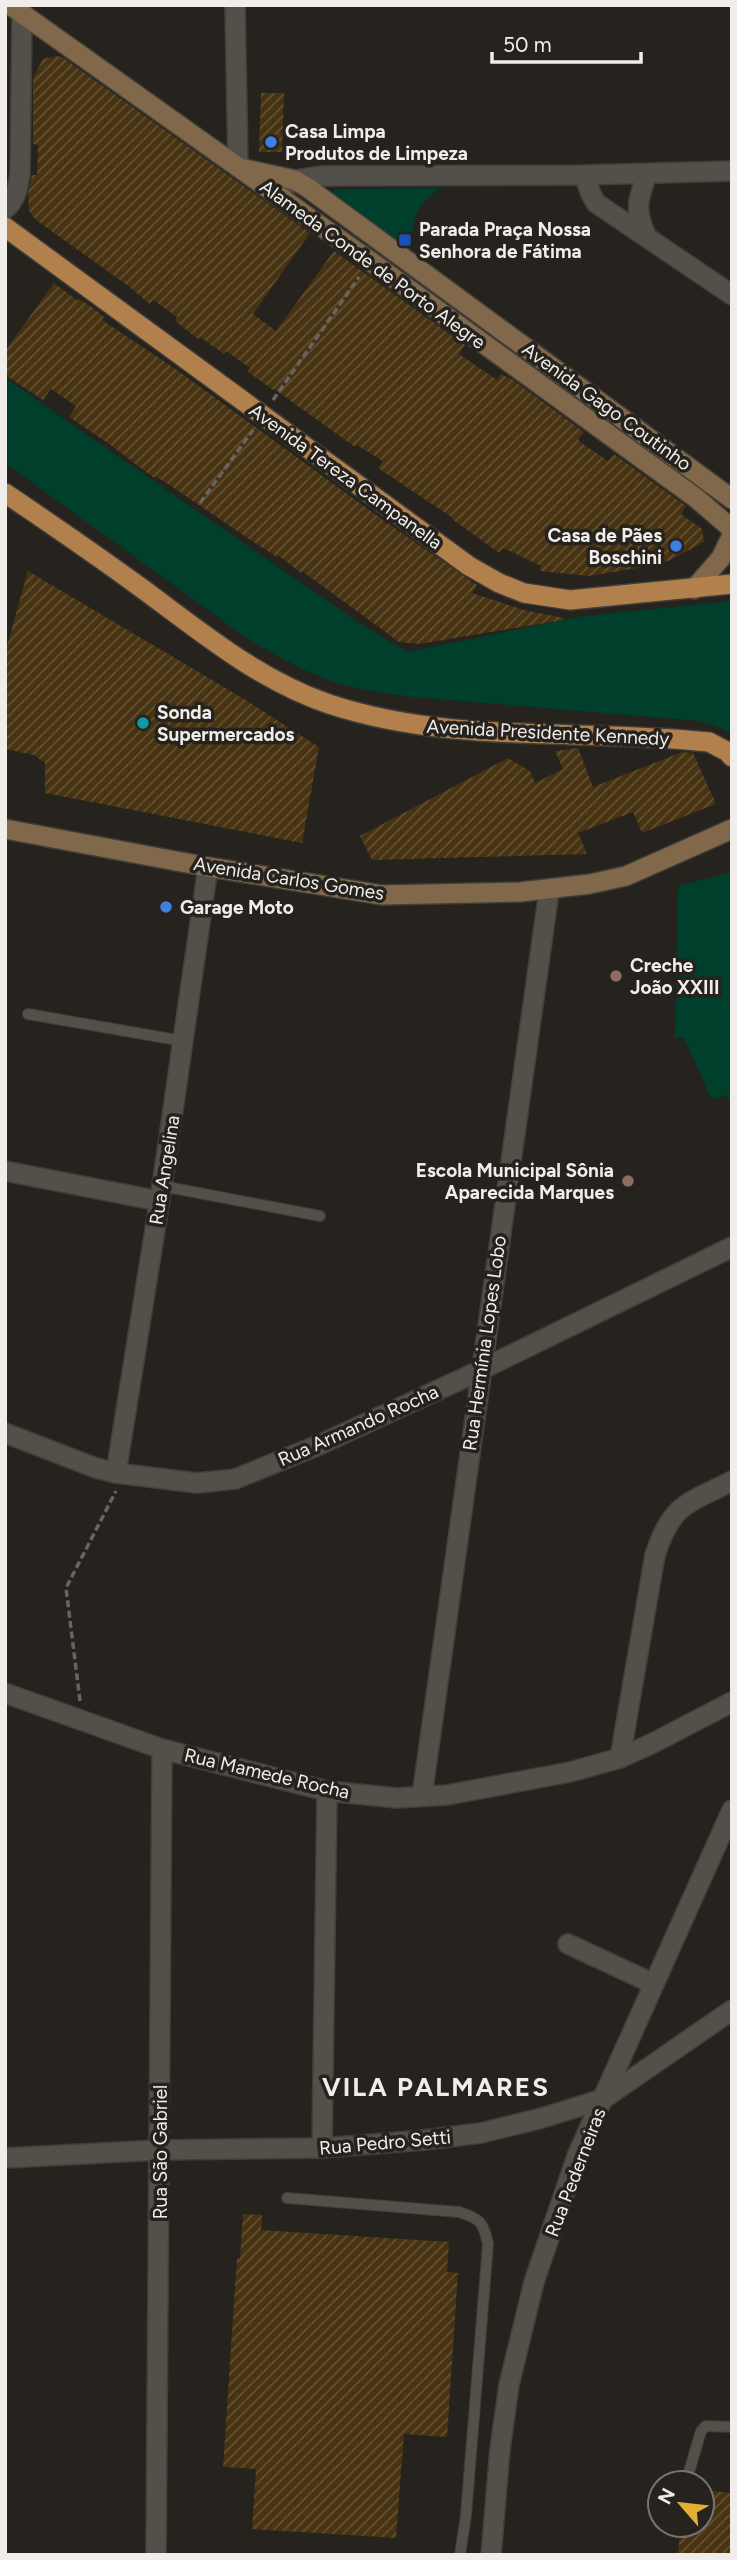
<svg xmlns="http://www.w3.org/2000/svg" width="737" height="2560" font-family="Figtree,sans-serif">
<defs>
<pattern id="building-hatch" width="6" height="6" patternUnits="userSpaceOnUse" patternTransform="scale(1.75)"><rect width="6" height="6" fill="#473311"/><path d="M-1 1l2-2M0 6l6-6M5 7l2-2" fill="none" stroke="#625134"/></pattern>
</defs>
<rect width="100%" height="100%" fill="#26221d"/>
<g fill="#003f2b">
<path d="M441,188C412,209 414,217 411,251L335,197L332,193L334,190L339,189Z"/>
<path d="M5,378L359,623L407,652L583,616L732,601V734L716,726L700,721L413,697C382,693 350,689 321,677C296,667 272,653 248,639L5,463Z"/>
<polygon points="732,872 732,1107 726,1095 712,1100 684,1038 675,1038 678,886"/>
</g>
<g fill="url(#building-hatch)">
<polygon points="56,56 62,57 310,233 253,314 276,331 334,251 465,345 459,354 497,380 501,374 513,380 584,432 578,439 580,442 608,461 614,454 686,506 681,514 702,529 704,542 668,561 641,562 644,567 589,576 540,571 541,566 503,548 499,553 452,519 453,518 378,468 383,461 357,445 355,447 274,389 273,390 248,372 250,368 226,351 224,354 200,337 198,339 175,321 177,317 153,300 150,304 127,285 36,220 29,211 28,194 32,175 37,175 38,145 33,144 33,78 43,59"/>
<polygon points="261,93 284,93 282,152 259,152"/>
<polygon points="54,283 78,301 79,299 92,307 104,317 102,320 177,370 379,517 474,583 477,585 472,593 524,610 564,618 563,620 419,644 399,642 302,571 301,573 278,555 277,557 252,541 168,484 155,476 154,478 108,443 69,417 76,406 51,389 43,400 5,375 5,351"/>
<polygon points="28,571 244,699 319,747 302,843 45,793 45,763 34,755 5,749 5,653"/>
<polygon points="578,748 593,787 682,752 693,753 716,804 642,833 633,812 578,833 587,854 372,860 360,836 508,758 530,771 535,783 563,769 555,751"/>
<polygon points="243,2214 262,2215 261,2230 449,2242 447,2272 458,2273 447,2437 404,2434 396,2538 252,2529 256,2469 223,2467 237,2258 240,2259"/>
<polygon points="702,2490 732,2493 732,2555 678,2553 681,2525 702,2525"/>
</g>
<g fill="none" stroke-linecap="round" stroke-linejoin="round">
<g stroke="#403e39" stroke-width="12">
<g id="service">
<polyline points="28,1014 183,1041"/>
<polyline points="162,1186 320,1216"/>
<path d="M287,2198L459,2212C481,2219 483,2222 488,2244L466,2515L460,2555"/>
<polyline points="689,2472 701,2431 706,2426 732,2427"/>
</g>
</g>
<g stroke="#403e39" stroke-width="22">
<g id="minor">
<polyline points="235,5 238,167"/>
<polyline points="584,175 591,194 596,203 732,295"/>
<polyline points="286,185 295,180 321,176 584,175 732,171"/>
<path d="M5,209C16,200 18,187 20,174L22,14"/>
<path d="M646,235C634,210 638,199 647,174"/>
<polyline points="5,1171 159,1201"/>
<polyline points="5,1433 96,1468 116,1473 197,1483 235,1479 319,1445 464,1378 732,1247"/>
<polyline points="116,1473 162,1186 208,867"/>
<polyline points="5,1693 162,1749 327,1791 397,1798 447,1795 570,1772 620,1758 653,1743 732,1702"/>
<path d="M620,1758L655,1555C672,1503 687,1504 732,1481"/>
<polyline points="422,1796 549,891"/>
<polyline points="568,1944 654,1984"/>
<polyline points="322,2148 327,1791"/>
<polyline points="5,2158 160,2150 322,2148 424,2140 481,2133 542,2118 603,2099 732,2010"/>
<polyline points="156,2555 162,1749"/>
<polyline points="491,2555 500,2449 509,2385 534,2282 577,2156 732,1810"/>
</g>
</g>
<g stroke="#403e39" stroke-width="22">
<g id="secondary">
<polyline points="10,5 370,261 696,498 732,529"/>
<polyline points="245,169 295,180 308,188 732,499"/>
<polyline points="694,589 721,558 732,535"/>
<polyline points="5,829 208,867 382,895 520,892 590,884 626,876 732,829"/>
</g>
</g>
<g stroke="#403e39" stroke-width="22">
<g id="primary">
<polyline points="5,227 469,566 499,583 524,593 570,600 732,584"/>
<path d="M5,493C51,524 96,555 140,587C200,631 258,680 329,704C452,745 583,728 709,742L728,752L732,757"/>
</g>
</g>
<g stroke="#686460" stroke-width="3.5" stroke-dasharray="7 3.5" stroke-linecap="butt">
<polyline points="273,400 359,277"/>
<polyline points="200,503 253,430"/>
<polyline points="80,1701 66,1588 116,1491"/>
</g>
<use href="#service" stroke="#534f49" stroke-width="10"/>
<use href="#minor" stroke="#534f49" stroke-width="19"/>
<use href="#secondary" stroke="#82684b" stroke-width="19"/>
<use href="#primary" stroke="#b2804d" stroke-width="19"/>
</g>
<g fill="#3f7fe0" stroke="#26221d" stroke-width="2.5">
<circle cx="271" cy="142" r="7"/>
<circle cx="676" cy="546" r="7"/>
<circle cx="166" cy="907" r="7"/>
</g>
<rect fill="#1a4fb4" stroke="#26221d" stroke-width="2.5" x="398" y="233" width="14" height="14" rx="3.5"/>
<circle fill="#0f9aa8" stroke="#26221d" stroke-width="2.5" cx="143" cy="723" r="7"/>
<g fill="#8d6e63" stroke="#26221d" stroke-width="2.5">
<circle cx="616" cy="976" r="7"/>
<circle cx="628" cy="1181" r="7"/>
</g>
<g text-anchor="middle" stroke-width="7" stroke-linejoin="round" paint-order="stroke">
<g font-size="19" font-weight="bold" fill="#f0edea" stroke="#26221d" text-anchor="start">
<text x="285" y="138">Casa Limpa<tspan x="285" dy="22">Produtos de Limpeza</tspan></text>
<text x="419" y="236">Parada Praça Nossa<tspan x="419" dy="22">Senhora de Fátima</tspan></text>
<text x="662" y="542" text-anchor="end">Casa de Pães<tspan x="662" dy="22">Boschini</tspan></text>
<text x="157" y="719">Sonda<tspan x="157" dy="22">Supermercados</tspan></text>
<text x="180" y="914">Garage Moto</text>
<text x="630" y="972">Creche<tspan x="630" dy="22">João XXIII</tspan></text>
<text x="614" y="1177" text-anchor="end">Escola Municipal Sônia<tspan x="614" dy="22">Aparecida Marques</tspan></text>
</g>
<g font-size="19" fill="#f0edea" stroke="#26221d">
<text transform="translate(373 264) rotate(36)" y="7">Alameda Conde de Porto Alegre</text>
<text transform="translate(607 406) rotate(36)" y="7">Avenida Gago Coutinho</text>
<text transform="translate(346 476) rotate(36)" y="7">Avenida Tereza Campanella</text>
<text transform="translate(548 732) rotate(3)" y="7">Avenida Presidente Kennedy</text>
<text transform="translate(289 878) rotate(9)" y="7">Avenida Carlos Gomes</text>
<text transform="translate(164 1170) rotate(-81)" y="7">Rua Angelina</text>
<text transform="translate(484 1343) rotate(-82)" y="7">Rua Hermínia Lopes Lobo</text>
<text transform="translate(358 1425) rotate(-24)" y="7">Rua Armando Rocha</text>
<text transform="translate(267 1773) rotate(13)" y="7">Rua Mamede Rocha</text>
<text transform="translate(385 2142) rotate(-5)" y="7">Rua Pedro Setti</text>
<text transform="translate(160 2152) rotate(-90)" y="7">Rua São Gabriel</text>
<text transform="translate(575 2172) rotate(-69)" y="7">Rua Pederneiras</text>
</g>
<g font-size="26" font-weight="bold" letter-spacing="2" fill="#f0edea" stroke="#26221d">
<text x="436" y="2096">VILA PALMARES</text>
</g>
</g>
<rect width="737" height="2560" fill="none" stroke="#f0edea" stroke-width="14"/>
<g transform="translate(681 2504) rotate(298)"><circle r="33" fill="#26221d" stroke="#77736f" stroke-width="2"/>
<path d="M0-5L12 26L0 18L-12 26Z" fill="#e3ae35"/>
<text y="-10" font-size="19" font-weight="bold" text-anchor="middle" fill="#f0edea">N</text>
</g>
<path d="M492 52v10h149v-10" fill="none" stroke="#f0edea" stroke-width="3.5"/>
<text x="503" y="52" font-size="21" fill="#f0edea" stroke="#26221d" stroke-width="5" paint-order="stroke">50 m</text>
</svg>
